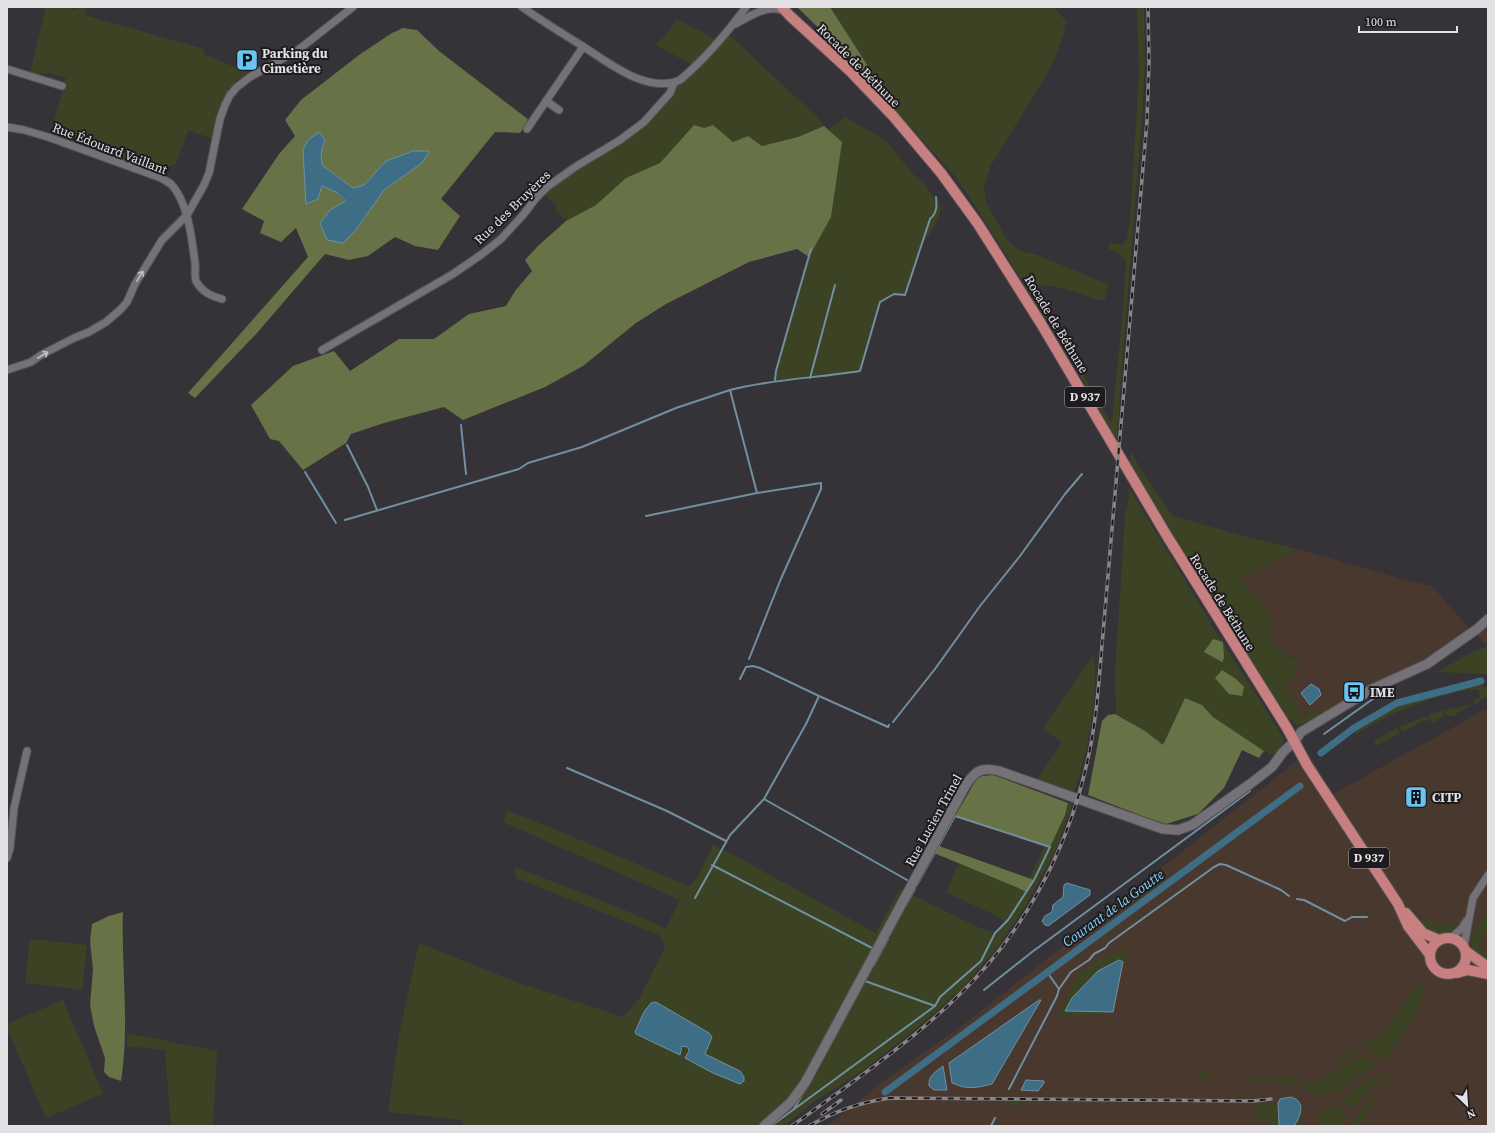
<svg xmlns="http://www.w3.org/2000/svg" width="1495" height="1133" font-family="'Source Serif 4',serif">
<rect width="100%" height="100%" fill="#363338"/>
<g fill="#49382e">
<polygon points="1298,549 1402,579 1432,586 1472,632 1450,648 1324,718 1317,708 1303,717 1285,687 1301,663 1271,642 1239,579"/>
<polygon points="1488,619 1488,643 1484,644 1478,636 1477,629"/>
<polygon points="1488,708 1488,1126 827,1126 889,1077 962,1026 1308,752 1333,794"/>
</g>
<g fill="#3c4325">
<polygon points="46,7 67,7 76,10 77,7 87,7 84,15 204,49 204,54 249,73 235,81 223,103 213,139 188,130 176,164 155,172 51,131 66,78 50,73 30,73"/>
<path d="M830,7H1054L1066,21L1064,33L1052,66L991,165L984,187L986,203L992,213L1007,240L1018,250L1037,255L1108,284L1105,300C1096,300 1095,299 1087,296C1071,290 1052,284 1035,285L1043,303L1109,420L1112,422L1124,301L1126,261L1120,254L1108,249L1110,243L1122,245L1127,239L1130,219L1139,77L1137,7H1144L1145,63L1142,118L1121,378L1117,442L1115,441L1099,408L1047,320L971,199L953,174L895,110L901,106L872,80L873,74Z"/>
<polygon points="677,19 713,38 718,42 727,33 817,117 824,126 798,137 762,146 748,136 733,142 713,125 704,128 694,125 660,163 626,178 596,205 566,221 555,209 557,207 542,192 644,122 674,83 695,66 655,45 666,35"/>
<polygon points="845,117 885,140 917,179 922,180 941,209 936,224 920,248 905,295 894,294 880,302 860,371 828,377 775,380 776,371 787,332 809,257 831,217 842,142 828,130"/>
<path d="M1131,452L1147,479L1173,516L1240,535L1298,549L1240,579L1265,608L1272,623L1271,642L1301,664L1285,687L1303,717L1317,708L1320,714L1308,722L1297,725C1277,711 1263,682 1251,661C1209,596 1170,529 1130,463Z"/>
<polygon points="1129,488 1215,630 1283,737 1282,744 1275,756 1264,751 1213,717 1202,705 1185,698 1163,746 1145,731 1116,714 1115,673 1125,516 1128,504"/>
<polygon points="1488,646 1488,674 1437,672 1474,651"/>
<path d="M1093,656C1101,687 1085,767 1072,797L1035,783L1039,776L1062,743L1043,728Z"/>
<path d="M1470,685H1477L1488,687V696L1475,704L1474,699L1480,698L1479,690C1469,689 1460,691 1451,694C1415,702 1387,715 1356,734L1354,731L1389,711L1407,702Z"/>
<polygon points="1473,704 1453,716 1446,716 1445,710"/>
<polygon points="1443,710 1444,716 1432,723 1428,715"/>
<polygon points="1427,716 1429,720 1423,721 1402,732 1399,727"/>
<polygon points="1397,728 1400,733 1376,746 1374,741"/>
<path d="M1068,803L1073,804L1054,854L1023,910L1000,944L962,989L916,1029L865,1069L814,1102L784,1126H462L463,1120L388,1112L399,1035L419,943L516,982L623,1017L639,999L665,948L661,936L516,878L515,867L605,902L666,928L680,900L503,822L508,811C569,834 628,861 689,886L698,877L713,844L876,933L900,889L980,928L995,933L1005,923L997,916L947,893L954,872L960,864L1016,887L1026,892L1034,880L1029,878L1045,845L1050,847L1065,815Z"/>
<polygon points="1488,911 1488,929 1478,945 1482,952 1488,954 1488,962 1473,953 1471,944 1472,937 1470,936"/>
<path d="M1424,920L1434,921L1438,927L1443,922L1457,926C1445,938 1431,936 1420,923Z"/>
<polygon points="30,939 87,945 82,990 25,983"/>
<polygon points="1128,949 1125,961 1123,962 1119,960 1065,1011 1101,1012 1101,1016 1056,1015 1064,1004 1078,973 1107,954"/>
<polygon points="1416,984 1425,988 1416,1015 1389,1056 1382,1061 1362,1045 1376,1035 1379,1040"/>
<polygon points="63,1000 103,1094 46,1118 7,1028 7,1024"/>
<path d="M1422,1021H1423L1360,1126H1352C1355,1112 1368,1106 1376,1095C1393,1071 1407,1045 1422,1021Z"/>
<polygon points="127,1033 217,1051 213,1126 171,1126 165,1050 127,1046"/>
<polygon points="1355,1049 1375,1066 1352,1080 1337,1093 1320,1095 1302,1088 1307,1081 1310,1083 1336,1071 1358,1058 1354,1053 1339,1064 1337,1061"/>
<polygon points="1199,1067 1210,1077 1222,1077 1219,1079 1189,1080 1184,1078 1199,1078"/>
<polygon points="1384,1071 1385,1072 1371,1090 1351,1108 1342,1098"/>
<polygon points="1248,1077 1299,1077 1296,1086 1276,1081 1252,1081"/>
<polygon points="1001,1100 1032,1100 1024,1108"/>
<polygon points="1278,1103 1279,1126 1271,1125 1270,1121 1256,1121 1256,1105"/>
<path d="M1330,1105C1342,1105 1348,1115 1342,1126H1321C1315,1117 1320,1108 1330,1105Z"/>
</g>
<g fill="#687247" fill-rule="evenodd">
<polygon points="797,7 830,7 873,74 872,80"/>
<path d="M403,28L417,30L439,51L529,120L520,133L495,132L441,199L460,216L438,250L415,246L395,237L368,256L349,260L325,254L257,333L195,398L188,393L308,257L296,228L281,242L260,233L264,221L242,209L279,154L295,136L285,120L301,100L359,55L392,33ZM319,132L325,141L321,152L322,165L353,188L364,185L386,161L413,151H429L422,163L384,190L355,231L330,210L346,202L336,192L322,186Z"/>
<polygon points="694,125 704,128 713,125 733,142 748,136 762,146 798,137 824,126 842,142 831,217 809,257 797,249 749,262 666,304 636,323 583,366 545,387 463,420 444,407 384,423 351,434 346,443 303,470 279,441 270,439 251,405 293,366 334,351 350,371 399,339 434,339 469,314 506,306 515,291 532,271 525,260 538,246 566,221 596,205 626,178 660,163"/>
<polygon points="1213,639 1223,642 1224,658 1222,662 1204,652"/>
<polygon points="1222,670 1236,679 1244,687 1242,696 1229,694 1215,678"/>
<polygon points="1185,698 1202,705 1213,717 1264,751 1259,758 1242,750 1224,788 1198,814 1166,824 1145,817 1088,795 1102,721 1108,715 1115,714 1145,731 1163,745"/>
<polygon points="993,775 1068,803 1065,815 1050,847 955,816 976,780 982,776"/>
<polygon points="939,846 1034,880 1026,892 1016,887 934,853"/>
<path d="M123,912C121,968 130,1025 121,1081L109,1077L104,1072L105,1058L94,1026L90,1005L93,969L90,941L92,924L109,916Z"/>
</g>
<g fill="#3e6e86" stroke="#7090a2">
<polygon points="319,132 325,140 321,152 322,165 353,188 364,185 386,161 413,151 430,151 422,163 384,190 355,231 343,243 327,240 320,223 330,210 346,201 336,192 322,186 318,199 306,204 303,150 308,140"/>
<polygon points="1311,684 1319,689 1321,695 1310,705 1301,693"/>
<polygon points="1067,883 1090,890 1090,895 1048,926 1045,925 1042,921 1045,916 1052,912 1053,905 1063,897 1064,885"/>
<polygon points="1119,960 1123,962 1113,1012 1065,1011 1072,998 1098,971"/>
<path d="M1039,1000H1041L992,1084C976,1088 968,1090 952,1083L949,1063Z"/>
<polygon points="656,1002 709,1033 712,1037 705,1054 740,1071 744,1077 744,1081 740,1084 713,1073 685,1058 689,1051 688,1047 682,1046 680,1055 636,1034 635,1032 644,1012 651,1003"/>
<path d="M943,1066L947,1090H934L929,1086C928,1075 936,1072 943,1066Z"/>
<polygon points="1026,1080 1044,1081 1044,1083 1038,1091 1021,1090"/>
<path d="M1291,1097C1306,1101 1301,1116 1294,1126H1279L1278,1103L1280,1099Z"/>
</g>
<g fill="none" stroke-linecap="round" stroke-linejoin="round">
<g stroke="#7090a2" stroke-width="2">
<polyline points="810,378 835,285"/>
<polyline points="775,380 776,371 787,332 811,249"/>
<polyline points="461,425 466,474"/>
<polyline points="347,445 368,487 377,510"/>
<polyline points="305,472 336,523"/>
<polyline points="646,516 757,493"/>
<polyline points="345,520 519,469 528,463 582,447 676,408 730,390"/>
<path d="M749,659L780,581L821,489V483L757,493L730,390C773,379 816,378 860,371L880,302L894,294L905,295L930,219C937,213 937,206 936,197"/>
<polyline points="740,679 746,667 753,666 760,668 819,696"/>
<polyline points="893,722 935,669 980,606 1020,556 1065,494 1082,474"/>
<polyline points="1324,734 1377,696"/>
<polyline points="567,768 667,811 726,841"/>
<polyline points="764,799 907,880"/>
<polyline points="712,865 872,948"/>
<polyline points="695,898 730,835 764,799 806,724 819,696 888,727 889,725"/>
<polyline points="1297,899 1304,900 1345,921 1352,917 1367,917"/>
<polyline points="906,905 915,889"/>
<polyline points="874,965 888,939"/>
<polyline points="865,981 935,1006"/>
<polyline points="1059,989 1071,972 1089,960 1094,954 1105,948 1109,943 1214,867 1220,864 1226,865 1281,890 1289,896"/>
<polyline points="984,990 1032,952 1250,791"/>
<polyline points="1009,1089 1057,996 1059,989 1047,972"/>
<polyline points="794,1109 804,1091"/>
<polyline points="771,1126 935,1006 940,997 981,961 995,933 1008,920 1034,880 1050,847 955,816 917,885"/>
<polyline points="991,1126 995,1118"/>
</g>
<g stroke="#3e6e86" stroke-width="7">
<polyline points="1321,753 1354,728 1397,703 1481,681"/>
<polyline points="885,1092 1300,786"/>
</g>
<g stroke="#545256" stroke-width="9">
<g id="minor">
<path d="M522,7C542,21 563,34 584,47C610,64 648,94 680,80C705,59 727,33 746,7"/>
<path d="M735,24C749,17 765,5 781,10"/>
<polyline points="7,69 62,86"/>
<polyline points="546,101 559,110"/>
<path d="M7,127L24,130L48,137L161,178C164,180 168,182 171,184C188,202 192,239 195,263C196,268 194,276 196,281C202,292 211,296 222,299"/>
<polyline points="527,129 583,47"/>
<polyline points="322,350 453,274 482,254 501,239 523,215 536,198 547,187 575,167 620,140 644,122 670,93 674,83"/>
<polyline points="7,370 31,362 41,355 74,338 89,332 106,322 120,310 127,302 135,284 162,240 187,215 204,185 209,173 220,119 225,105 230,95 237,87 250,77 298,50 353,7"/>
<polyline points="7,858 10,848 14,808 27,751"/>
<polyline points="1451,938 1462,928 1467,920"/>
<polyline points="1464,946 1473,898 1488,875"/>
</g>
</g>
<g stroke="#545256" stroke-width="11">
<path id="tertiary" d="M764,1126L791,1102L805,1083L964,788C974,772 980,766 999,771L1163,829L1178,830L1192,825L1250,784L1272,767L1283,752L1295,741L1301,732L1372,689L1427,664L1477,629L1488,619"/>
</g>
<g stroke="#545256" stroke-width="12">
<g id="primary">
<polyline points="782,7 789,15 850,71 893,116 941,173 978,224 1040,322 1167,536 1287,728 1307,765 1398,904 1408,926 1430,955"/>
<polyline points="1406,913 1423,933 1439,940"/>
<circle cx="1448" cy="956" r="18"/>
<polyline points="1467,952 1488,967"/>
<polyline points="1457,973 1468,970 1488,974"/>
</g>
</g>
<use href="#minor" stroke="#757277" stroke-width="7"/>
<use href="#tertiary" stroke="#757277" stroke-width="9"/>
<use href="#primary" stroke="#c77f80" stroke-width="10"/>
<g stroke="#888589" stroke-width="3.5">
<g id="rail">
<polyline points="822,1114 841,1100"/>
<path d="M792,1126C848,1085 906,1046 956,998C1021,937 1066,854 1086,767C1095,731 1098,694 1101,657L1147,121L1149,63L1148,7"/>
<path d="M809,1126C835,1111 861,1102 890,1098L1253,1101L1271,1099"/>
</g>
</g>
<use href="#rail" stroke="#1d1b1e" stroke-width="2" stroke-dasharray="6" stroke-linecap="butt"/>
</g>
<defs><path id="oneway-shaft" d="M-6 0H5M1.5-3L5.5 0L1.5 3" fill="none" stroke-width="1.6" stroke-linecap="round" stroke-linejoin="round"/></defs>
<g stroke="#c2c0c3">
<use href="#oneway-shaft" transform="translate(140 276) rotate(-60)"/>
<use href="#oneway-shaft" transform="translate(43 355) rotate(-30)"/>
</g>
<defs>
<g id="parking-square" transform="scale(1.15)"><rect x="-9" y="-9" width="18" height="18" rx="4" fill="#68c4f0" stroke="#1d1b1e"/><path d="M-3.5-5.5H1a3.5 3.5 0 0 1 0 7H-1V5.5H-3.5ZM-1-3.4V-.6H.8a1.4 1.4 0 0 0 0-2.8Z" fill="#111"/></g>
<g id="bus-square" transform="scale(1.15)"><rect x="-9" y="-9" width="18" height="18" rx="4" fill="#68c4f0" stroke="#1d1b1e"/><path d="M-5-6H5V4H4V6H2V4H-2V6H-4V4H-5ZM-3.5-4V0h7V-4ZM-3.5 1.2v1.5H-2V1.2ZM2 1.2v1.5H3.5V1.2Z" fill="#111"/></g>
<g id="building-square" transform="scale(1.15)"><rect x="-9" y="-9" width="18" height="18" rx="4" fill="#68c4f0" stroke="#1d1b1e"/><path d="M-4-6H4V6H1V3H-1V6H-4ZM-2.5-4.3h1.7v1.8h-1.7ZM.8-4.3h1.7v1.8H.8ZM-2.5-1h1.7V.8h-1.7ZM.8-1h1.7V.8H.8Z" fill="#111"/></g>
</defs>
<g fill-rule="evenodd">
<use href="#parking-square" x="247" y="60"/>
<use href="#bus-square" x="1354" y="692"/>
<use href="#building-square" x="1416" y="797"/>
</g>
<g text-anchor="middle" stroke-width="4" stroke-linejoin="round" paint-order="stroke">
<g fill="#1d1b1e" stroke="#a8a6a9" stroke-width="1">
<rect x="1065" y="387" width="40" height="20" rx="3"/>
<rect x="1349" y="848" width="40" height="20" rx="3"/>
</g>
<g font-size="12" font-weight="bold" fill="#e3e1e4">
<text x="1085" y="401">D 937</text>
<text x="1369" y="862">D 937</text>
</g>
<g font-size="13" font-weight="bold" fill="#e3e1e4" stroke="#1d1b1e" text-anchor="start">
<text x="262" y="58">Parking du<tspan x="262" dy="15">Cimetière</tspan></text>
<text x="1370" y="697">IME</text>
<text x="1432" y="802">CITP</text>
</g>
<g font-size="13" fill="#e3e1e4" stroke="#1d1b1e">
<text transform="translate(859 65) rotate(45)" y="5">Rocade de Béthune</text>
<text transform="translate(110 148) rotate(21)" y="5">Rue Édouard Vaillant</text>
<text transform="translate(512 207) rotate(-44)" y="5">Rue des Bruyères</text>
<text transform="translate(1057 324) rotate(59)" y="5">Rocade de Béthune</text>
<text transform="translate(1223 602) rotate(58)" y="5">Rocade de Béthune</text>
<text transform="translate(933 820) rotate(-61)" y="5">Rue Lucien Trinel</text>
</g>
<g font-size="14" font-style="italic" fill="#89d8fe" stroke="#1d1b1e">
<text transform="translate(1113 908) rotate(-36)" y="5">Courant de la Goutte</text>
</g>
</g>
<rect width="1495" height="1133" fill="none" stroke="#e3e1e4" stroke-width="16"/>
<g transform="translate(1467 1105) rotate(155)" stroke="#1d1b1e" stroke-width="3" paint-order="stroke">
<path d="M0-3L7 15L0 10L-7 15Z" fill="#e3e1e4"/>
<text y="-6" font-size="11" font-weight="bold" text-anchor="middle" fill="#e3e1e4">N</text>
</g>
<path d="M1359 26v6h98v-6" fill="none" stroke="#e3e1e4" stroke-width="2"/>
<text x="1365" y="26" font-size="12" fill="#e3e1e4" stroke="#1d1b1e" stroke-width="3" paint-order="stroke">100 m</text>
</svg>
